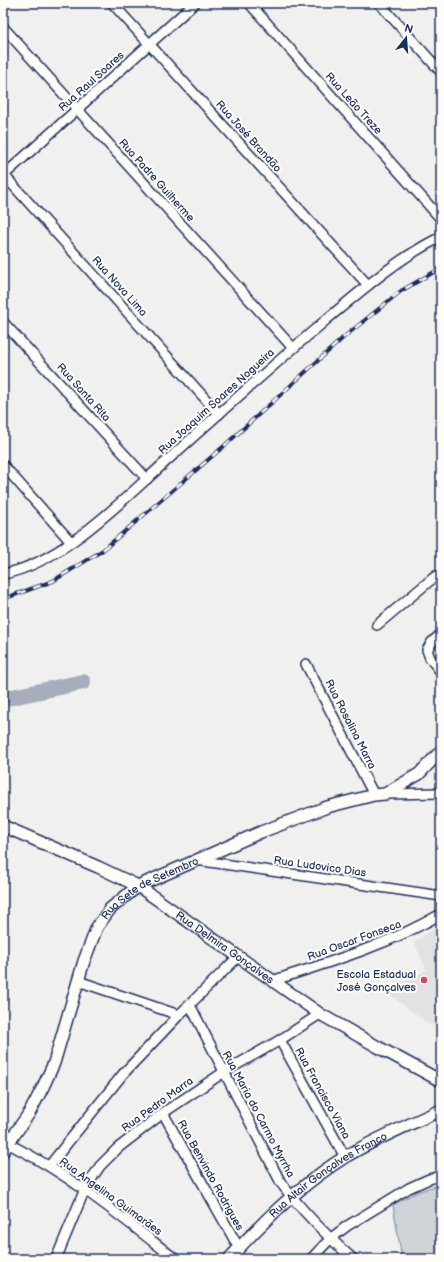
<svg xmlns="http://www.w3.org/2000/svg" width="444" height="1262" font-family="'Balsamiq Sans',sans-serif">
<rect width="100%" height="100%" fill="#f0f0ee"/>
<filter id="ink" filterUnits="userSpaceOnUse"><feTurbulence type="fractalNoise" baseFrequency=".025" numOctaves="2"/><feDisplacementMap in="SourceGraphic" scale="8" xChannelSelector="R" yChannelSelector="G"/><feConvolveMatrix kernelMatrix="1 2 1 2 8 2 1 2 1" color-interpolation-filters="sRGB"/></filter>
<g filter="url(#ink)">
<polygon fill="#e0e2e3" points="441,925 441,1027 429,1024 385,991 427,970 414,942"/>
<path fill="#d0d3d8" stroke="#76819b" d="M441,1185V1259H402L393,1205C409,1196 423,1188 441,1185Z"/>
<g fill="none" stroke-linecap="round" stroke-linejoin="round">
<polyline stroke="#a7adbd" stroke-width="16" points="3,699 83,682"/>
<g stroke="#1b2f5e" stroke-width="12">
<g id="minor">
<polyline points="112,3 368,285"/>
<polyline points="249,3 441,219"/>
<polyline points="379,3 441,72"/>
<polyline points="3,27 293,348"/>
<polyline points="3,174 219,414"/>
<polyline points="3,176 195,3"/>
<polyline points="3,322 147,479"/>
<polyline points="3,465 71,542"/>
<path d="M3,574C59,564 119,504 161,466C215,417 270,368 326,320C362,290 398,258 441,237"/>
<polyline points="377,625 432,579 436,576 441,577"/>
<polyline points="441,634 432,642 427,650 430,658 441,672"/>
<polyline points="306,664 374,795"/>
<polyline points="386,794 441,793"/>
<polyline points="196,860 441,896"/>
<polyline points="78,981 179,1015"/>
<path d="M272,981C330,962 388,945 441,914"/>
<path d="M190,1005L281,1183C302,1211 327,1236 353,1259"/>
<polyline points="280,1040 345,1157"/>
<polyline points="163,1113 239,1248"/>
<path d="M9,1144C69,1174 122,1217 175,1259"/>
<polyline points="49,1166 123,1074 179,1015 238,957"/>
<polyline points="56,1259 85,1189 100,1166 118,1148 163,1113 224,1072 280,1040 320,1014"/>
<polyline points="311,1259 330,1239 347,1226 409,1188 429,1179 441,1176"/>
</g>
</g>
<g stroke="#1b2f5e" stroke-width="14">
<g id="tertiary">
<path id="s1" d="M3,826L98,867L138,886L320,1014L378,1047L441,1081"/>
<path id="s2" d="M3,1151L30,1112L43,1087L54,1063L84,961L97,927L110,909L138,886L261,832L327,807L374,795L385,794L419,774L441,751"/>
<path id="s3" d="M229,1259C263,1221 301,1184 345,1157C376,1138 409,1125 441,1110"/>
</g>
</g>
<use href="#minor" stroke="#fdfcf7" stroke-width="9"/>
<use href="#tertiary" stroke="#fdfcf7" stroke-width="11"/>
<g stroke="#1b2f5e" stroke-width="4">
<polyline id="rail" points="3,599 53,581 103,550 223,447 344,337 401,291 441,268"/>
</g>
<use href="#rail" stroke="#fdfcf7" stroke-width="2.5" stroke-dasharray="8" stroke-linecap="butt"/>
</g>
</g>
<circle fill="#d1495b" stroke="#fdfcf7" stroke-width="1.5" cx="424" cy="980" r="4"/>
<g text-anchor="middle" stroke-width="4" stroke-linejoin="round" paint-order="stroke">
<g font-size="11" fill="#1b2f5e" stroke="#fdfcf7">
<text transform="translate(91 81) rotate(-42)" y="4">Rua Raul Soares</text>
<text transform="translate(354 103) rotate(48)" y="4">Rua Leão Treze</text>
<text transform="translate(249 136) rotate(48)" y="4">Rua José Brandão</text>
<text transform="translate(157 180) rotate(48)" y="4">Rua Padre Guilherme</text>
<text transform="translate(120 286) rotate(48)" y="4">Rua Nova Lima</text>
<text transform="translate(84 392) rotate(48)" y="4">Rua Santa Rita</text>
<text transform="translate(216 401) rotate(-42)" y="4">Rua Joaquim Soares Nogueira</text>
<text transform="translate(351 724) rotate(63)" y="4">Rua Rosalina Marra</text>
<text transform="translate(320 866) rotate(8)" y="4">Rua Ludovico Dias</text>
<text dy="4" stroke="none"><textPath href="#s2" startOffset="312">Rua Sete de Setembro</textPath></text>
<text transform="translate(354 940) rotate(-20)" y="4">Rua Oscar Fonseca</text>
<text dy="4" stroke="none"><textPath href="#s1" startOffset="254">Rua Delmira Gonçalves</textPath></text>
<text transform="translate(323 1093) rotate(61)" y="4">Rua Francisco Viana</text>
<text transform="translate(157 1104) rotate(-36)" y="4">Rua Pedro Marra</text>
<text transform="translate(259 1114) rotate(62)" y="4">Rua Maria do Carmo Myrrha</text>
<text transform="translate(211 1175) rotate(61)" y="4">Rua Benvindo Rodrigues</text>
<text dy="4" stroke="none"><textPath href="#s3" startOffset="131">Rua Altair Gonçalves Franco</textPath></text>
<text transform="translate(111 1196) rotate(36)" y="4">Rua Angelina Guimarães</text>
</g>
<g font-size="11" fill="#1b2f5e" stroke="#fdfcf7" text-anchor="end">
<text x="416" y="978">Escola Estadual<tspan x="416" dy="13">José Gonçalves</tspan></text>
</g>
</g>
<rect width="444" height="1262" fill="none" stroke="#fdfcf7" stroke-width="16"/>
<rect x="8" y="8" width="428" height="1246" fill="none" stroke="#1b2f5e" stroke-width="1.5" filter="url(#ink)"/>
<g transform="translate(406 38) rotate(17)" stroke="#fdfcf7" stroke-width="3" paint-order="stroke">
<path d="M0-3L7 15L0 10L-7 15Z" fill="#1b2f5e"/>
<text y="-6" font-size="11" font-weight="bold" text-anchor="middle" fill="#1b2f5e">N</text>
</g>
</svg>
